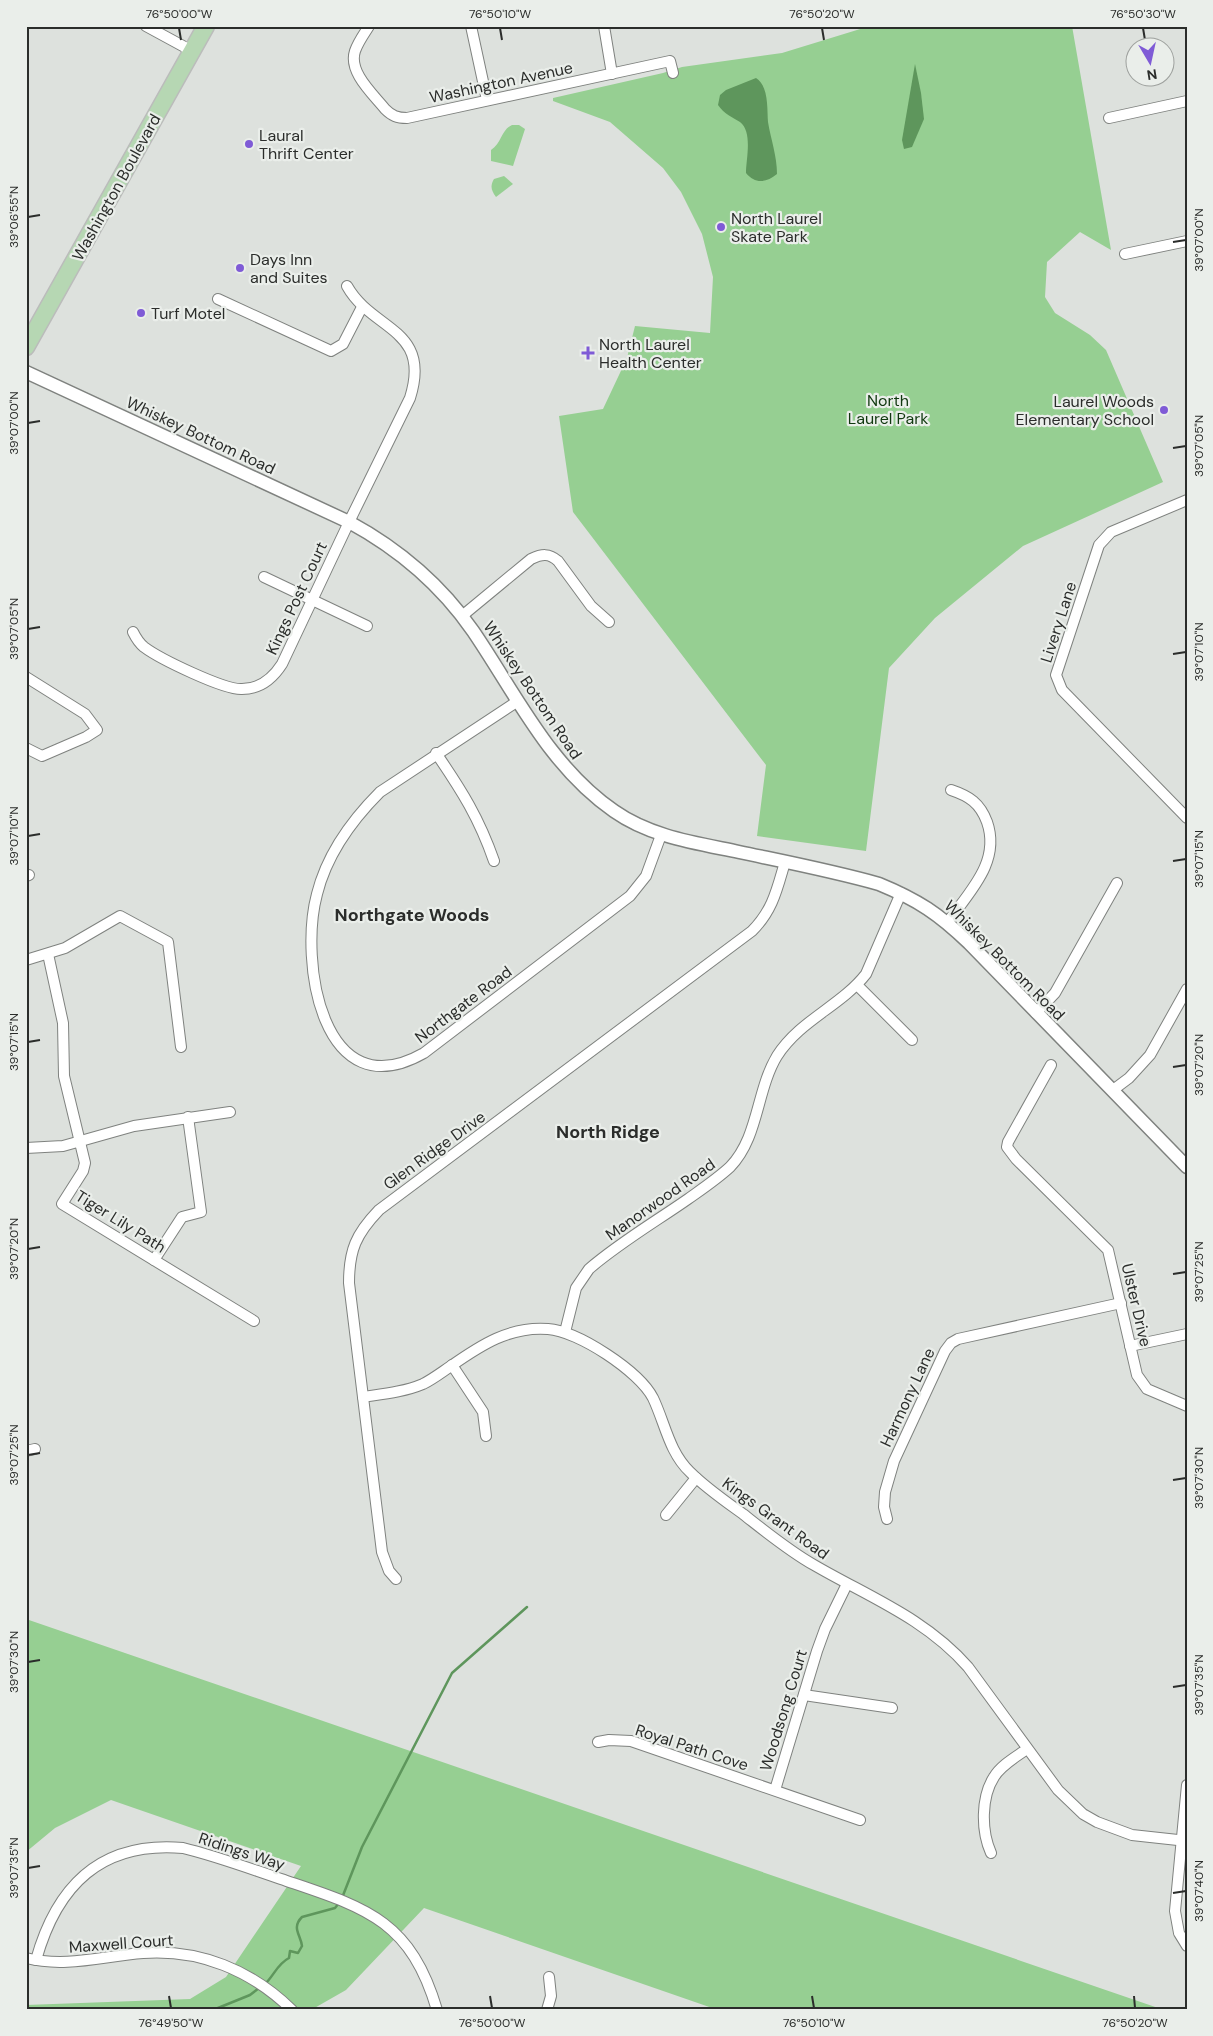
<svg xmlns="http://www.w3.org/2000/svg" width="1213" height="2036" font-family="'DM Sans',sans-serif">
<rect width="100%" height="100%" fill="#dde1dd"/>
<g fill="#96cf92">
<polygon points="870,26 1072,26 1111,250 1080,232 1047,262 1045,297 1055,313 1090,335 1106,350 1163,482 1023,546 935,618 889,668 866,851 757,836 766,765 573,512 559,416 603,409 627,358 635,326 710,333 713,277 702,234 681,192 663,168 610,122 553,101 553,98 663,73 682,67 782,53"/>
<path d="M512,125H519L525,129L513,166L491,161V150C502,143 501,130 512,125Z"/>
<path d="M504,176L513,184L496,197C491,190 490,186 494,179Z"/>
<polygon points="26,1619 1164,2010 718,2010 424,1908 346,1990 311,2010 26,2010 26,2005 190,1999 226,1977 301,1866 111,1800 55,1828 26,1852"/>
</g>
<g fill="#5e965c">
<polygon points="915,64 921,93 924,119 912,147 904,149 902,140"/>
<path d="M756,78C769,86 767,109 768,122C771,140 777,156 777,174C766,183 755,184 746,173C746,159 753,132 740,122C732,117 724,114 718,105L720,95L726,90Z"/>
</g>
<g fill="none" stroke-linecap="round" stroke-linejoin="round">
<g stroke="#5e965c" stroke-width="2.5">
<polyline points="342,1898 362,1847 452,1673 527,1607"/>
<path d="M264,1985C274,1976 277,1964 289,1958L290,1951L298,1953L302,1946C301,1935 291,1928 302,1917L335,1908L339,1903"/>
<polyline points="213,2010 250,1995 259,1988"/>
</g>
<g stroke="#7f827f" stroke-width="12">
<g id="minor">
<polyline points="146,26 192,51"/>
<path d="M369,26C364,34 358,42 355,51C348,72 373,94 385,109C392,116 397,118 407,118L670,61L673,73"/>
<polyline points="471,26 487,100"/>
<polyline points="604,26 612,74"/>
<polyline points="1109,118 1187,101"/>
<polyline points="1125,254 1187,241"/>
<polyline points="218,299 331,351 343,344 362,307"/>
<polyline points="1187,500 1111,532 1099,545 1056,675 1062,690 1187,818"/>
<polyline points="264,577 367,626"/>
<path d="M462,616L531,559C542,554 549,553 558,561L591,606L609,622"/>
<path d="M133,632C136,638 139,643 144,647C160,659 224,690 242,689C260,689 273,678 282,664L349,522L410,398C432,328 372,331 347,286"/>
<polyline points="26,677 85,714 97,730 86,737 42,756 26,748"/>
<path d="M518,701L380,792C351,821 327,854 317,894C299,961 322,1111 424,1053L630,896L646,876L661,835"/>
<path d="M436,753C462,791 479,818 494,861"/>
<polyline points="26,876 29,875"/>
<path d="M948,922C969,892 1001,862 987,822C980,803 969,796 951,790"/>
<polyline points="48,954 63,1023 64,1076 85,1163 83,1171 62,1204 254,1321"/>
<polyline points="26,960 65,948 120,916 168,942 181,1047"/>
<polyline points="857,985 912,1040"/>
<polyline points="1036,1013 1055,993 1117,883"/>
<polyline points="1051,1065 1008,1142 1007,1147 1016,1159 1108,1250 1137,1375 1147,1389 1187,1406"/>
<polyline points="1113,1090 1129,1078 1150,1055 1187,989"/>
<polyline points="26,1148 63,1146 134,1126 230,1112"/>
<polyline points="154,1260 182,1217 201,1212 188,1117"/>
<path d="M565,1332L576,1288L589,1269C619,1243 655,1222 688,1199C702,1189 717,1179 730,1167C759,1137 756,1091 777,1056C800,1020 841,1006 866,974L901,893"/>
<polyline points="1130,1346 1187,1334"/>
<polyline points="452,1365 483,1412 486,1436"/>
<path d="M363,1397C383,1394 404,1392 423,1384C433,1379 442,1372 451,1366C481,1345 510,1326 548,1329C578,1331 639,1371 653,1398C665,1423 669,1452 690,1472C706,1488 725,1501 743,1514C766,1532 789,1551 814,1565C869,1597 925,1618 968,1667L1058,1790L1083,1814L1097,1822L1132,1835L1187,1841"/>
<polyline points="26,1451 35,1449"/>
<polyline points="666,1515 696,1478"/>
<polyline points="887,1519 884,1507 885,1492 894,1461 945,1351 951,1343 958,1339 1121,1303"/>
<path d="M396,1579L389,1571L382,1552L349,1283C349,1250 356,1234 379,1210L752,931C773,910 777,889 785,862"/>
<polyline points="804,1695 892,1708"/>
<polyline points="598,1742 609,1740 631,1741 860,1820"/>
<polyline points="1187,1785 1175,1911 1179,1933 1187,1946"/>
<polyline points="775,1790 817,1651 825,1629 847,1584"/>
<path d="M991,1853C981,1831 981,1797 994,1777C1001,1765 1016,1757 1027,1749"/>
<path d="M26,1958C66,1968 103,1956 143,1953C200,1949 251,1970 292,2010"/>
<path d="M36,1960C57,1885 101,1841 183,1848C216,1856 248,1868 281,1879C363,1907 410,1918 437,2010"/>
<polyline points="547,2010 551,1996 549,1977"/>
</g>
</g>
<g stroke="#7f827f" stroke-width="15">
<path id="tertiary" d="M26,372L349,522C397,548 441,585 473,631C516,694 549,766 614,811C651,837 696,843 739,852C786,862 833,871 879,884C918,900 939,914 969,943L1187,1167"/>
</g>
<g stroke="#bbbcbb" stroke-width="19">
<polyline id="primary" points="26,347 206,26"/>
</g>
<use href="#minor" stroke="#fff" stroke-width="10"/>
<use href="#tertiary" stroke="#fff" stroke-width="12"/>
<use href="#primary" stroke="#b6d7b3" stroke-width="16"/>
</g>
<path fill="none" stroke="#2b2d2b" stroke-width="2" d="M179,28L181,40M500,28L502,40M822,28L824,40M1143,28L1145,40M28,217L40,215M1173,242L1186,240M28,423L40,421M1173,448L1186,446M28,629L40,627M1173,654L1186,652M28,836L40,834M1173,861L1186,859M28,1042L40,1040M1173,1067L1186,1065M28,1249L40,1247M1173,1274L1186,1272M28,1455L40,1453M1173,1480L1186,1478M28,1662L40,1660M1173,1687L1186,1685M28,1868L40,1866M1173,1893L1186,1891M169,1996L171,2008M490,1996L492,2008M812,1996L814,2008M1134,1996L1135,2008"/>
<g fill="#7f5bd6" stroke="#eaeeea" stroke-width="2">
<circle cx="249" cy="144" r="5"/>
<circle cx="721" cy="227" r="5"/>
<circle cx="240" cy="268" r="5"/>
<circle cx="141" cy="313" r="5"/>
<path d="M585.5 345.5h5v5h5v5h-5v5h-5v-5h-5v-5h5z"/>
<circle cx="1164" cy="410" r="5"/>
</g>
<g text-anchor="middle" stroke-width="4.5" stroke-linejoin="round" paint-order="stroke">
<g font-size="16" fill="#2b2d2b" stroke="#eaeeea">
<text transform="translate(501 82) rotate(-12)" y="6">Washington Avenue</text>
<text transform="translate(116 187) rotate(-61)" y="6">Washington Boulevard</text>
<text transform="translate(201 435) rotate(25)" y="6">Whiskey Bottom Road</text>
<text transform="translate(296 598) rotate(-65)" y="6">Kings Post Court</text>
<text transform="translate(1058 622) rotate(-72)" y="6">Livery Lane</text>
<text transform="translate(533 690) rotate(56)" y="6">Whiskey Bottom Road</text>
<text transform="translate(1005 960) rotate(45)" y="6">Whiskey Bottom Road</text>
<text transform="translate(463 1004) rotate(-37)" y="6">Northgate Road</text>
<text transform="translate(434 1150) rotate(-36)" y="6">Glen Ridge Drive</text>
<text transform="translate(660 1199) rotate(-35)" y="6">Manorwood Road</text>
<text transform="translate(121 1221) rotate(32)" y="6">Tiger Lily Path</text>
<text transform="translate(1137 1305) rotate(77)" y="6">Ulster Drive</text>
<text transform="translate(907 1397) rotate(-65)" y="6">Harmony Lane</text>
<text transform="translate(776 1518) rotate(36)" y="6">Kings Grant Road</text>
<text transform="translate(783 1710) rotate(-73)" y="6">Woodsong Court</text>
<text transform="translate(692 1747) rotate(18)" y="6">Royal Path Cove</text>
<text transform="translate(242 1851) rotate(18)" y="6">Ridings Way</text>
<text transform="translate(121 1943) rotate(-4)" y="6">Maxwell Court</text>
</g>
<g font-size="16" fill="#2b2d2b" stroke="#eaeeea" text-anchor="start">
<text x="259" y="141">Laural<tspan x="259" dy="18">Thrift Center</tspan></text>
<text x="731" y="224">North Laurel<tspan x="731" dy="18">Skate Park</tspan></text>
<text x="250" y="265">Days Inn<tspan x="250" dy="18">and Suites</tspan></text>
<text x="151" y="319">Turf Motel</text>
<text x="599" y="350">North Laurel<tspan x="599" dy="18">Health Center</tspan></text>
<text x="1154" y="407" text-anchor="end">Laurel Woods<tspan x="1154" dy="18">Elementary School</tspan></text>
</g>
<g font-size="16" fill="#10380f" stroke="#eaeeea">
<text x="888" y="406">North<tspan x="888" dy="18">Laurel Park</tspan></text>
</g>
<g font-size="18" font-weight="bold" fill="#2b2d2b" stroke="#eaeeea">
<text x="412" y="921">Northgate Woods</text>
<text x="608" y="1138">North Ridge</text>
</g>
</g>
<rect width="1213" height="2036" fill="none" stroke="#eaeeea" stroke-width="55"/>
<g transform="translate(1150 62) rotate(171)"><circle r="24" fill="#eaeeea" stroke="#9ea19e"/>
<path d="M0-4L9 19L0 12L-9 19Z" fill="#7f5bd6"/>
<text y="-8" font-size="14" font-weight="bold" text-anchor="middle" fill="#2b2d2b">N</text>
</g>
<rect x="28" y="28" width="1158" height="1980" fill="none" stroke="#2b2d2b" stroke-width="2"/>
<g font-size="12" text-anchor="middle" fill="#2b2d2b">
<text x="179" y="18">76°50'00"W</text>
<text x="500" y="18">76°50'10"W</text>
<text x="822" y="18">76°50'20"W</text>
<text x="1143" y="18">76°50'30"W</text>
<text transform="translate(14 217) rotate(-90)" y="4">39°06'55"N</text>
<text transform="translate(1199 240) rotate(-90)" y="4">39°07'00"N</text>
<text transform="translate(14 423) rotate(-90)" y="4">39°07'00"N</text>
<text transform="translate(1199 446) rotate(-90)" y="4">39°07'05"N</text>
<text transform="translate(14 629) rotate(-90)" y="4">39°07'05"N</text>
<text transform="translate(1199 652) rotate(-90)" y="4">39°07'10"N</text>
<text transform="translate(14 836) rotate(-90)" y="4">39°07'10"N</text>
<text transform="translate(1199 859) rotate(-90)" y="4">39°07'15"N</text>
<text transform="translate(14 1042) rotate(-90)" y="4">39°07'15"N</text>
<text transform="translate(1199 1065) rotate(-90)" y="4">39°07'20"N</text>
<text transform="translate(14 1249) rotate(-90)" y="4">39°07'20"N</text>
<text transform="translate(1199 1272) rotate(-90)" y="4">39°07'25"N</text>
<text transform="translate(14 1455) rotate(-90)" y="4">39°07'25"N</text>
<text transform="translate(1199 1478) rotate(-90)" y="4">39°07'30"N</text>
<text transform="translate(14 1662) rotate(-90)" y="4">39°07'30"N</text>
<text transform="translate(1199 1685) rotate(-90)" y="4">39°07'35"N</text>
<text transform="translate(14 1868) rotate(-90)" y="4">39°07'35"N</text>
<text transform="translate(1199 1891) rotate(-90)" y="4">39°07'40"N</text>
<text x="171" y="2027">76°49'50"W</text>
<text x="492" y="2027">76°50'00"W</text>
<text x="814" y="2027">76°50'10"W</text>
<text x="1135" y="2027">76°50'20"W</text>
</g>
</svg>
